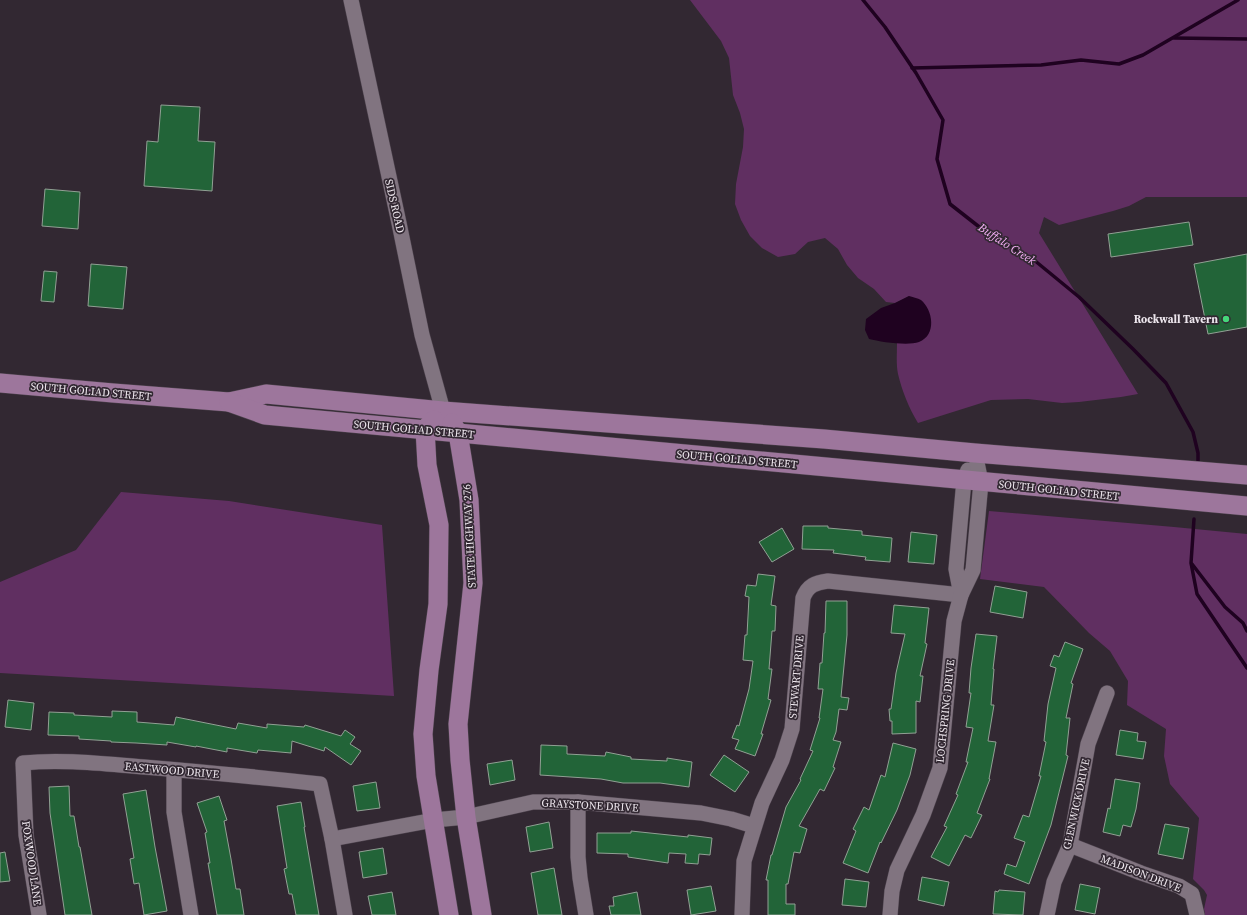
<svg xmlns="http://www.w3.org/2000/svg" width="1247" height="915" font-family="'Source Serif 4',serif">
<rect width="100%" height="100%" fill="#322832"/>
<g fill="#602f61">
<path d="M690,0H1247V197H1146L1129,206L1113,211L1059,225L1044,217L1039,233L1138,394L1121,397L1079,402L1062,403L1028,399L991,400L918,423C909,408 902,391 898,374C896,364 897,353 897,342H918L909,296L895,303L886,302L874,289L858,278L847,265L838,249L825,238L808,242L795,254L778,257L762,248L750,236L741,220L735,204L736,184L743,147L744,129L740,113L733,95L729,58L721,41Z"/>
<polygon points="121,492 229,501 382,525 394,696 0,673 0,582 76,550"/>
<polygon points="989,511 1174,527 1247,534 1247,915 1205,915 1204,909 1207,895 1204,890 1193,879 1199,818 1170,784 1164,756 1166,729 1127,705 1128,681 1110,651 1089,633 1044,587 980,579"/>
</g>
<path fill="#1f0220" d="M909,296C912,297 918,298 921,300C933,310 937,335 919,342C908,346 881,342 869,339L865,330L866,319L881,308L895,303Z"/>
<g fill="none" stroke-linecap="round" stroke-linejoin="round">
<g stroke="#1f0220" stroke-width="3.5">
<polyline points="863,0 885,27 916,73 943,120 937,159 950,204 987,233 1034,260 1079,297 1133,349 1166,383 1193,432 1198,453 1198,465"/>
<polyline points="1174,38 1247,39"/>
<polyline points="912,68 1041,65 1081,60 1119,64 1143,55 1238,0"/>
<polyline points="1194,519 1191,563 1197,594 1247,668"/>
<polyline points="1192,564 1225,607 1243,623 1247,631"/>
</g>
</g>
<g fill="#226438" stroke="#91a094">
<polygon points="161,105 200,107 198,141 215,142 212,191 144,186 147,141 158,142"/>
<polygon points="45,189 80,192 78,229 42,226"/>
<polygon points="1189,222 1193,245 1111,257 1108,234"/>
<polygon points="1247,254 1247,327 1208,334 1194,264"/>
<polygon points="91,264 127,267 123,309 88,306"/>
<polygon points="44,271 57,272 54,302 41,301"/>
<polygon points="803,526 828,526 828,528 862,531 862,535 892,538 890,562 865,560 866,557 833,553 834,550 802,549"/>
<polygon points="782,528 794,549 772,562 759,542"/>
<polygon points="911,532 937,535 934,564 908,562"/>
<polygon points="758,574 775,576 771,605 776,606 775,631 772,631 769,669 772,669 768,699 771,700 761,734 763,734 755,756 735,749 739,740 732,738 737,725 739,726 749,689 753,661 743,660 745,635 747,635 749,597 745,596 747,585 756,586"/>
<polygon points="995,586 1027,592 1023,618 990,612"/>
<polygon points="826,601 847,601 847,635 841,697 849,698 847,710 839,709 836,732 833,740 841,742 833,767 835,768 824,791 820,789 799,826 807,829 800,853 794,852 788,884 786,884 786,904 795,904 795,915 768,915 768,880 766,880 771,855 772,855 786,807 801,780 800,779 813,751 810,750 820,718 819,718 823,689 818,689 820,663 822,663 824,633 825,633"/>
<polygon points="894,605 929,608 925,643 927,644 920,676 923,676 920,702 916,701 916,733 892,734 892,721 890,721 889,709 891,709 896,673 905,634 891,633"/>
<polygon points="976,634 997,636 993,669 994,669 991,705 994,705 988,741 996,742 989,779 990,779 977,813 982,815 971,838 965,835 949,866 931,857 947,827 944,826 958,795 956,794 968,762 966,762 973,728 966,727 971,693 969,693 971,668"/>
<polygon points="1065,642 1083,649 1071,683 1073,684 1066,718 1070,718 1066,755 1068,756 1051,825 1029,884 1004,874 1007,864 1016,867 1025,842 1014,838 1023,815 1029,817 1041,776 1039,776 1046,742 1044,741 1048,704 1056,668 1050,666 1054,655 1059,657"/>
<polygon points="8,700 34,703 31,730 5,727"/>
<polygon points="112,711 137,712 137,722 174,725 176,717 236,729 238,723 267,728 267,724 304,727 305,725 341,736 345,730 355,737 350,744 361,751 351,765 325,747 324,751 292,741 291,753 258,750 257,753 227,748 227,752 196,746 196,747 167,742 167,745 136,743 111,742 111,741 79,739 79,736 48,735 49,712 74,713 74,715 112,717"/>
<polygon points="1120,730 1138,733 1137,741 1146,742 1143,759 1116,755"/>
<polygon points="893,743 916,749 910,775 897,810 881,843 880,842 868,873 843,863 856,831 853,829 864,807 869,810 881,775 885,777"/>
<polygon points="541,745 567,746 567,754 605,756 606,752 631,757 631,759 667,761 667,758 692,762 689,787 660,783 623,783 601,779 540,775"/>
<polygon points="724,755 749,772 735,792 710,775"/>
<polygon points="512,760 515,780 490,785 487,764"/>
<polygon points="1115,779 1140,783 1136,809 1131,827 1123,825 1120,836 1103,832 1108,808 1110,809"/>
<polygon points="376,782 380,808 357,811 353,786"/>
<polygon points="69,786 70,816 74,816 79,847 80,847 92,915 65,915 50,813 49,787"/>
<polygon points="146,790 155,847 167,911 144,915 139,883 134,884 130,859 134,858 123,794"/>
<polygon points="219,796 227,820 224,821 231,859 236,889 240,889 244,915 217,915 208,863 210,863 205,833 207,832 197,803"/>
<polygon points="301,802 305,827 304,827 319,915 296,915 292,894 289,894 284,869 287,868 277,806"/>
<polygon points="549,822 553,848 530,852 526,827"/>
<polygon points="1165,824 1189,828 1183,859 1158,854"/>
<polygon points="631,831 688,837 688,835 712,838 710,855 699,854 698,864 685,863 686,854 669,853 668,863 628,857 628,854 597,853 597,833 631,833"/>
<polygon points="383,848 387,874 363,878 359,852"/>
<polygon points="5,852 10,881 0,882 0,853"/>
<polygon points="554,868 562,915 538,915 531,873"/>
<polygon points="922,877 949,882 944,906 918,900"/>
<polygon points="845,879 869,882 866,907 842,905"/>
<polygon points="1080,884 1100,888 1095,914 1075,910"/>
<polygon points="711,886 716,911 691,915 687,890"/>
<polygon points="999,890 1025,892 1023,915 993,914 995,891 998,892"/>
<polygon points="392,892 396,915 372,915 368,896"/>
<polygon points="637,892 641,915 611,915 609,906 614,906 613,897"/>
</g>
<g fill="none" stroke-linecap="round" stroke-linejoin="round">
<g stroke="#4d434d" stroke-width="16">
<g id="minor">
<polyline points="351,0 399,223 422,335 443,411"/>
<polyline points="961,595 956,569 964,480 968,470"/>
<polyline points="174,770 174,812 191,915"/>
<polyline points="578,802 578,857 580,878 586,915"/>
<polyline points="332,839 434,820 466,817 533,802 578,802 701,813 731,819 754,826"/>
<polyline points="1070,845 1141,873 1179,886 1192,894 1197,915"/>
<path d="M39,915L26,835L23,763C63,759 104,764 144,767C203,772 261,777 320,784L332,839L345,915"/>
<path d="M742,915L744,861L762,803L782,760L792,729L803,598C808,585 815,583 828,581L961,595"/>
<polyline points="890,915 892,891 897,870 923,815 940,768 954,621 961,595 973,570 981,482 975,453"/>
<polyline points="1047,915 1054,882 1070,845 1088,744 1107,693"/>
</g>
</g>
<g stroke="#4d434d" stroke-width="20">
<g id="major">
<polyline points="0,383 113,393 229,402 266,394 443,411 824,439 975,453 1247,475"/>
<polyline points="229,402 265,415 1247,506"/>
<polyline points="434,420 425,429 427,465 439,525 438,604 429,670 423,734 426,776 449,915"/>
<polyline points="452,423 458,433 469,500 473,583 458,724 460,760 466,817 482,915"/>
</g>
</g>
<use href="#minor" stroke="#817480" stroke-width="15"/>
<use href="#major" stroke="#9d769c" stroke-width="19"/>
</g>
<circle fill="#45d77a" stroke="#322832" stroke-width="1.5" cx="1226" cy="319" r="4"/>
<g text-anchor="middle" stroke-width="3.5" stroke-linejoin="round" paint-order="stroke">
<g font-size="11" fill="#ede6ed" stroke="#322832">
<text transform="translate(395 206) rotate(77)" y="4">SIDS ROAD</text>
<text transform="translate(91 391) rotate(5)" y="4">SOUTH GOLIAD STREET</text>
<text transform="translate(414 429) rotate(5)" y="4">SOUTH GOLIAD STREET</text>
<text transform="translate(737 459) rotate(5)" y="4">SOUTH GOLIAD STREET</text>
<text transform="translate(1059 490) rotate(6)" y="4">SOUTH GOLIAD STREET</text>
<text transform="translate(469 536) rotate(-93)" y="4">STATE HIGHWAY 276</text>
<text transform="translate(796 677) rotate(-85)" y="4">STEWART DRIVE</text>
<text transform="translate(945 711) rotate(-84)" y="4">LOCHSPRING DRIVE</text>
<text transform="translate(172 770) rotate(5)" y="4">EASTWOOD DRIVE</text>
<text transform="translate(1076 804) rotate(-78)" y="4">GLENWICK DRIVE</text>
<text transform="translate(590 805) rotate(3)" y="4">GRAYSTONE DRIVE</text>
<text transform="translate(32 863) rotate(82)" y="4">FOXWOOD LANE</text>
<text transform="translate(1141 873) rotate(21)" y="4">MADISON DRIVE</text>
</g>
<g font-size="11" font-weight="bold" fill="#ede6ed" stroke="#322832" text-anchor="end">
<text x="1218" y="323">Rockwall Tavern</text>
</g>
<g font-size="12" font-style="italic" fill="#f6b0f7" stroke="#322832">
<text transform="translate(1007 244) rotate(33)" y="4">Buffalo Creek</text>
</g>
</g>
</svg>
